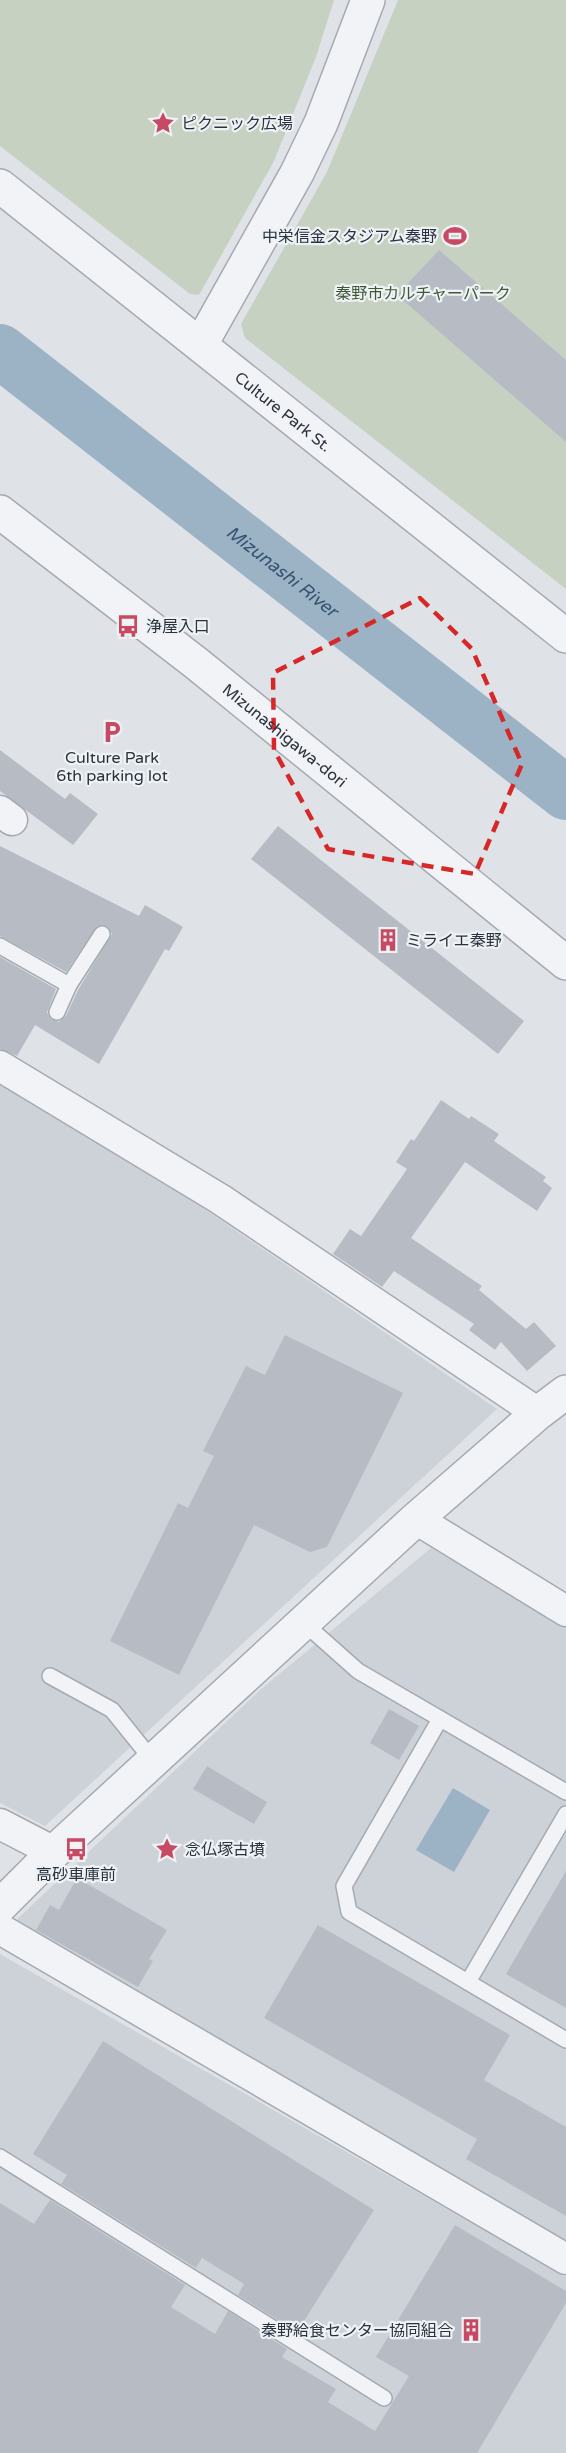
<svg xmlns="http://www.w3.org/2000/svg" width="566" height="2453" font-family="'Varela Round','Noto Sans JP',sans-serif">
<rect width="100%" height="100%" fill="#dfe3e8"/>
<g fill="#cdd2d9">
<polygon points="0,1085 200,1206 497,1409 45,1826 0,1803"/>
<polygon points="431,1548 566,1628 566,2249 10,1926 260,1690"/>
<polygon points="0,1954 566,2277 566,2453 0,2453"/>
</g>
<g fill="#c6d1c1">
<polygon points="0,0 334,0 316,57 274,161 199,295 190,294 0,146"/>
<polygon points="398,0 566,0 566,589 245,338 241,324 327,172"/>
</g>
<polygon fill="#9cb3c6" points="453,1788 490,1810 454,1872 416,1850"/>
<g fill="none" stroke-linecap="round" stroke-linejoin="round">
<path stroke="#9cb3c6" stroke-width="54" id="s1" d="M0,351L566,793"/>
</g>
<g fill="#b7bcc4">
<polygon points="439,250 566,360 566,442 397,295"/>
<polygon points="0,750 65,799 70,793 98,814 73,845 0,791"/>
<polygon points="278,826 524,1021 498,1054 251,859"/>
<polygon points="0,846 139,916 145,905 183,927 169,951 165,949 99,1064 35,1025 17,1056 0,1049 0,957 56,989 47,1012 50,1018 59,1022 66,1016 78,990 112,934 107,926 97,926 66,972 0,936"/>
<polygon points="441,1100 469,1119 471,1116 499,1134 494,1141 546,1177 543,1181 552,1188 537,1211 465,1162 411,1238 482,1286 479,1290 526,1329 534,1322 556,1346 527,1371 501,1342 495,1350 469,1330 474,1324 394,1271 382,1287 333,1254 350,1229 361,1236 407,1169 396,1162 411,1139 414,1141"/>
<polygon points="285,1335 403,1393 327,1547 310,1552 254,1525 179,1675 110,1641 178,1503 188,1508 214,1456 203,1451 246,1366 265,1375"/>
<polygon points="389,1709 419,1726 399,1760 370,1743"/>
<polygon points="207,1766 267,1802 254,1824 193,1789"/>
<polygon points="566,1871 566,2008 506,1974"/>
<polygon points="77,1878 167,1930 149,1959 153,1961 138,1987 36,1930 50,1905 59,1910"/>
<polygon points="318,1925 510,2035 484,2080 566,2127 566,2216 466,2159 477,2139 264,2018"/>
<polygon points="103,2041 374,2210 297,2332 238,2295 244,2284 202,2258 196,2268 61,2184 67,2175 33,2154"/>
<polygon points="50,2200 185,2285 171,2307 215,2334 228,2311 287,2349 282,2357 336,2389 328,2402 375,2431 409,2376 376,2357 455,2225 566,2291 566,2303 477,2453 0,2453 0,2203 34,2224"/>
</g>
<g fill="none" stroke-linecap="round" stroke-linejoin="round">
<g stroke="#a5aab2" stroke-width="18">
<g id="service">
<polyline points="0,946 69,985"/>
<polyline points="57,1012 69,985 102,934"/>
<polyline points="304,1623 358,1671 566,1792"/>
<polyline points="50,1676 112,1710 153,1761"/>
<polyline points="440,1719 344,1886 349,1912 566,2040"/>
<polyline points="468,1982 566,1814"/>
<polyline points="0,2157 384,2398"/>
</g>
</g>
<g stroke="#a5aab2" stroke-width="33">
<g id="minor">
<polyline points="0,811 12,820"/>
<polyline points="0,1066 220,1199 538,1413"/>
<polyline points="416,1519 566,1611"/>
<polyline points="0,1824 54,1852"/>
<polyline points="0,1929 566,2259"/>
</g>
</g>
<g stroke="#a5aab2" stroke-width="36">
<g id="tertiary">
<path id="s2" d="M0,186L566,636"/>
<polyline points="201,344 297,173 321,123 368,0"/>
<path id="s3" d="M0,512L196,663L566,963"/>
<polyline points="0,1906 54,1852 416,1519 538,1413 566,1392"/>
</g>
</g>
<use href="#service" stroke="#f2f3f6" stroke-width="15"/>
<use href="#minor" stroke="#f2f3f6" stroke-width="30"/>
<use href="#tertiary" stroke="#f2f3f6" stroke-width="33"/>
</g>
<path fill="none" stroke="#d62828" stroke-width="4.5" stroke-dasharray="12 8" stroke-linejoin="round" d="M420,598L472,649L522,764L475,874L328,849L274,750L273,673Z"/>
<defs>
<g id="sight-bare" transform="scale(1.8)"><path d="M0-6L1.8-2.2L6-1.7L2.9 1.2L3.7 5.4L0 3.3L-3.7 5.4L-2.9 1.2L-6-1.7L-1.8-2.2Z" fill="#c74a64" stroke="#eef2f5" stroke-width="2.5" paint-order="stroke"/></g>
<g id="stadium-bare" transform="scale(1.8)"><path d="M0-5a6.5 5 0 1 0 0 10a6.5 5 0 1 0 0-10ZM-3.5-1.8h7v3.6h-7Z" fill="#c74a64" stroke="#eef2f5" stroke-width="2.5" paint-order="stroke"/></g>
<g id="bus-bare" transform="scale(1.8)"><path d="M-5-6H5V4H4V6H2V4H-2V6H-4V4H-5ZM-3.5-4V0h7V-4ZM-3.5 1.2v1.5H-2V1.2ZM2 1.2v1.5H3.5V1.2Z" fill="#c74a64" stroke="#eef2f5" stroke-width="2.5" paint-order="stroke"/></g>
<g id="parking-bare" transform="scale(1.8)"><path d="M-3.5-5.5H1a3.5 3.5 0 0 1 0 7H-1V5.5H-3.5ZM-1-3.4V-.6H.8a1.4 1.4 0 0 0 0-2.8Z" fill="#c74a64" stroke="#eef2f5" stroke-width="2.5" paint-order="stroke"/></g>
<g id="building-bare" transform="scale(1.8)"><path d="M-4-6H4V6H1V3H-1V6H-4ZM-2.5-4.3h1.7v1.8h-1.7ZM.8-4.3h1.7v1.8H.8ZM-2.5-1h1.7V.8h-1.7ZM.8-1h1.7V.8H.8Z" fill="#c74a64" stroke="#eef2f5" stroke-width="2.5" paint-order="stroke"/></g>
</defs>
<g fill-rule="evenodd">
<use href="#sight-bare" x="163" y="123"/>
<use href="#stadium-bare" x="455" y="236"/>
<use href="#bus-bare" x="128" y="626"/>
<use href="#parking-bare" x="112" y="732"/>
<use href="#building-bare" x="388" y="940"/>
<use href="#bus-bare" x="76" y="1849"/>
<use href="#sight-bare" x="167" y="1849"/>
<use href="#building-bare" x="471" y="2330"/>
</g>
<g text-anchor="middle" stroke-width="4.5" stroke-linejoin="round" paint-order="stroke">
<g font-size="16" fill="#29323e" stroke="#eef2f5" text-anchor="start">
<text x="181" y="129">ピクニック広場</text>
<text x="437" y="242" text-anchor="end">中栄信金スタジアム秦野</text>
<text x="146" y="632">浄屋入口</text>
<text x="112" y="763" text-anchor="middle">Culture Park<tspan x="112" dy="18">6th parking lot</tspan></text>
<text x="406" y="946">ミライエ秦野</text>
<text x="185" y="1855">念仏塚古墳</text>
<text x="76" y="1880" text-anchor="middle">高砂車庫前</text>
<text x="453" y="2336" text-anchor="end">秦野給食センター協同組合</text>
</g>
<g font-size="16" fill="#3f5937" stroke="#eef2f5">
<text x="423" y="299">秦野市カルチャーパーク</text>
</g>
<g font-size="16" fill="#29323e" stroke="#eef2f5">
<text dy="6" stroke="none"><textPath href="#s2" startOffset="362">Culture Park St.</textPath></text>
<text dy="6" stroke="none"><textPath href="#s3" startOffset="362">Mizunashigawa-dori</textPath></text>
</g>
<g font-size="18" font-style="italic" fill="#355370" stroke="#eef2f5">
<text dy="6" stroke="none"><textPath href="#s1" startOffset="358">Mizunashi River</textPath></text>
</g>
</g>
</svg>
